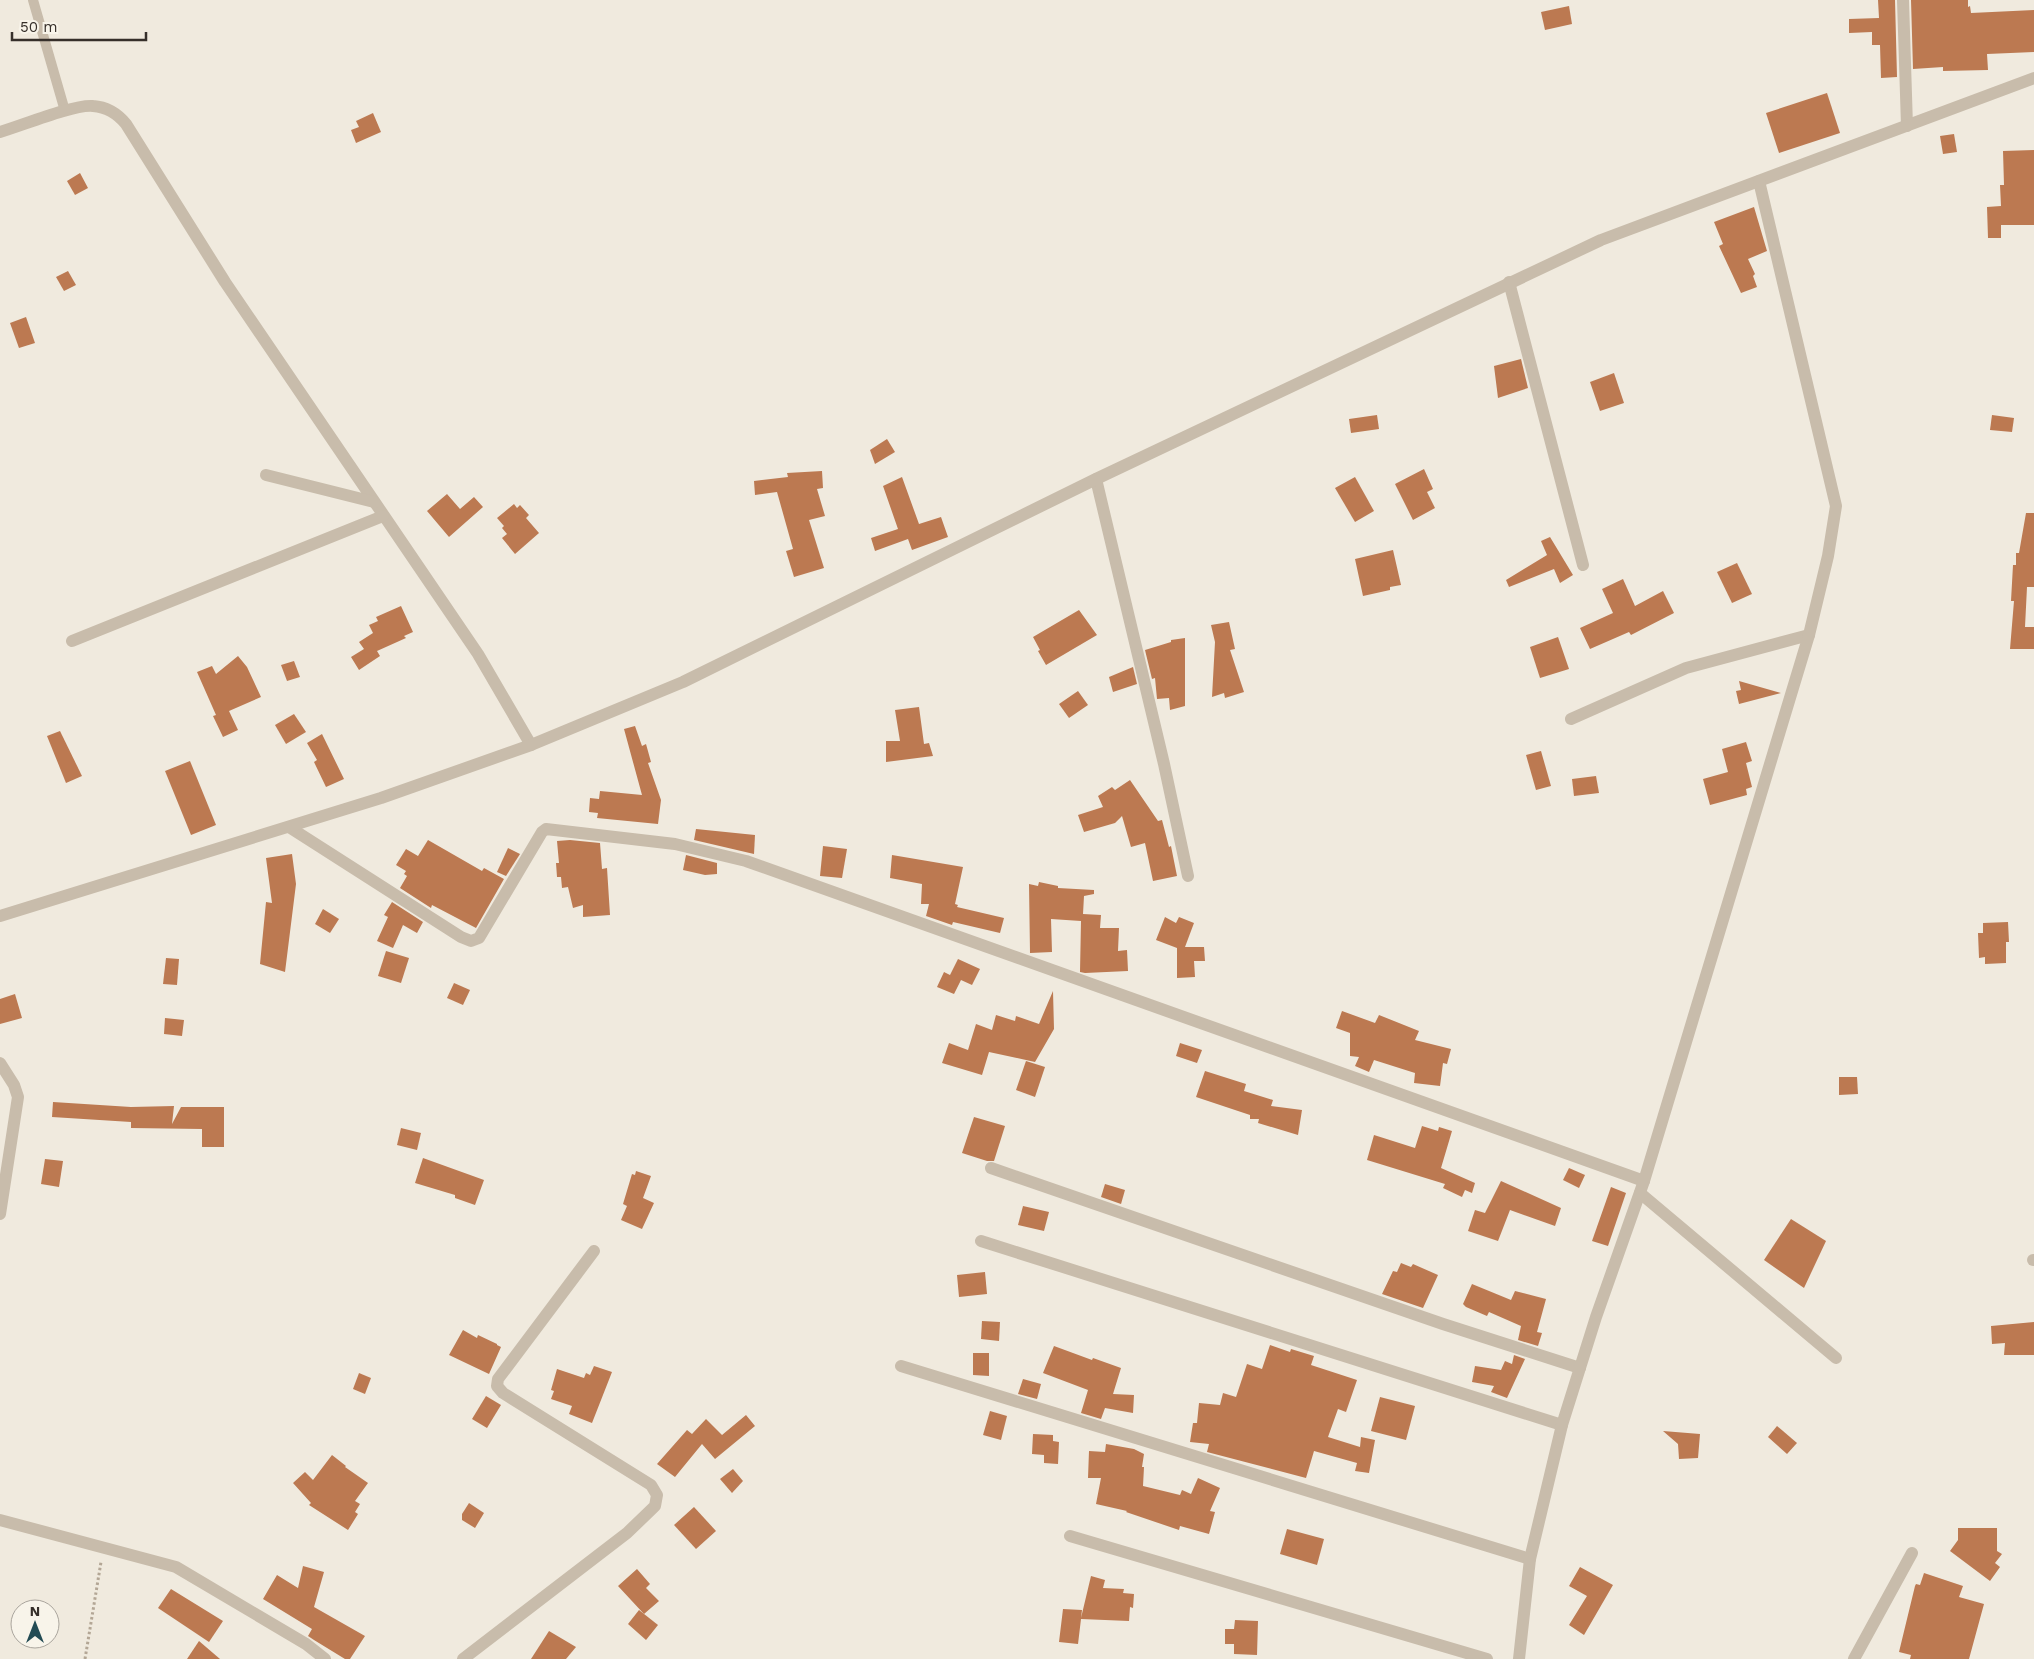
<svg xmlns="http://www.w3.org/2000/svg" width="2034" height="1659" font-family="'Work Sans',sans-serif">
<rect width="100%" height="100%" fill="#f0eade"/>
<g fill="#bc7951">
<polygon points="1878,0 1895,0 1897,77 1881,78 1880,45 1872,45 1872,32 1849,33 1849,19 1879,18"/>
<polygon points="1911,0 1968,0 1968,7 1970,6 1971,13 2034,10 2034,52 1987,54 1988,70 1943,71 1943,67 1913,69"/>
<polygon points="1569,6 1572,24 1545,30 1541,12"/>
<polygon points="1827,93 1840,133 1779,153 1766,113"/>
<polygon points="373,113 381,132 356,143 351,130 359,127 356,121"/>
<polygon points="1954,134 1957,152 1943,154 1940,136"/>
<polygon points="2034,150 2034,225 2001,225 2001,238 1988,238 1987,207 2001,206 2000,185 2004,185 2003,151"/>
<polygon points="80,173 88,188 75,195 67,181"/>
<polygon points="1754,207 1767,251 1748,259 1755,274 1753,276 1757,287 1741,293 1719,246 1723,244 1714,222"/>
<polygon points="68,271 76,285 64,291 56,277"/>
<polygon points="26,317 35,343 19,348 10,323"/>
<polygon points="1521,359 1528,388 1498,398 1494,366"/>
<polygon points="1614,373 1624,403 1600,411 1590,382"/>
<polygon points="1377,415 1379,429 1351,433 1349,419"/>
<polygon points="1992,415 2014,418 2012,432 1990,430"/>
<polygon points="887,439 895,452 875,464 870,450"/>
<polygon points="1424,469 1433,489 1427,492 1435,508 1413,520 1395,484"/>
<polygon points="822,471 823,488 817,489 825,516 809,520 824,568 794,577 786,551 793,549 777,492 755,495 754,481 788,477 787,473"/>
<polygon points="902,477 919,524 941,517 948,537 912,550 908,539 875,551 871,538 898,529 883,486"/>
<polygon points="1355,477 1374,511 1355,522 1335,488"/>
<polygon points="447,494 460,509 474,497 483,507 449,537 427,511"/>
<polygon points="514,504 517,508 520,505 529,515 526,518 539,533 515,554 502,538 507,534 502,528 504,526 497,518"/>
<polygon points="2026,513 2034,513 2034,587 2027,587 2025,627 2034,627 2034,649 2010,649 2014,601 2011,601 2013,565 2016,565 2016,553 2019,553"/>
<polygon points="1550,537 1573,575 1560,583 1554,569 1509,587 1506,580 1547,555 1541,541"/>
<polygon points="1393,550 1401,585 1390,587 1390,590 1363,596 1355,559"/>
<polygon points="1737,563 1752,594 1732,603 1717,572"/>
<polygon points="1623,579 1635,606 1663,591 1674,613 1631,635 1629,632 1590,649 1580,628 1613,613 1602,589"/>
<polygon points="401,606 413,632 404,636 406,638 377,651 380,656 359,670 351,657 364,649 359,642 373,633 369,625 378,621 376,617"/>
<polygon points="1079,610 1097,635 1046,665 1038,651 1040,650 1033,637"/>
<polygon points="1229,622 1235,649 1230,650 1244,692 1225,698 1224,693 1212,697 1215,642 1211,625"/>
<polygon points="1558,637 1569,669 1540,678 1530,647"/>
<polygon points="1185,638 1185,706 1170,710 1169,698 1157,699 1155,678 1152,679 1145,650 1171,642 1171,640"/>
<polygon points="238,656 247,667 261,697 229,711 238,730 223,737 213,716 216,715 197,672 212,666 216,674"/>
<polygon points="294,661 300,677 287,681 281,665"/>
<polygon points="1133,667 1137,684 1113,692 1109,677"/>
<polygon points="1739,681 1781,693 1739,704 1736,691 1741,690"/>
<polygon points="1078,691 1088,705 1069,718 1059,704"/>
<polygon points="919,707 924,744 929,743 933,756 886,762 886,741 900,741 895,710"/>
<polygon points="294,714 306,732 286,744 275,725"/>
<polygon points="635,726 642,746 646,744 651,762 648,763 661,800 658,824 597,818 598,813 589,812 590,798 599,799 600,791 642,795 624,729"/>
<polygon points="60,731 82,776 66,783 47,736"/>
<polygon points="322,734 344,779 326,787 314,762 317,760 307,743"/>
<polygon points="1746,742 1752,761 1746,763 1752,787 1746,789 1747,795 1710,805 1703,779 1728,772 1722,749"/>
<polygon points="1541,751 1551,786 1536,790 1526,755"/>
<polygon points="190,761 216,825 191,835 165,771"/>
<polygon points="1596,776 1599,793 1574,796 1572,779"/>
<polygon points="1130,780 1158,821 1162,820 1169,847 1171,846 1177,876 1153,881 1145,843 1131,847 1122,816 1115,823 1084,832 1078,815 1103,807 1098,796 1112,787 1115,790"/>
<polygon points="696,829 755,835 754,854 694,840"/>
<polygon points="428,840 482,871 484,868 504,879 476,928 432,905 431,908 400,888 407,876 404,874 406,871 396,865 406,849 418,856"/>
<polygon points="570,840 600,843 602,869 607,868 610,915 583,917 583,905 573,908 568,887 562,888 561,877 557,877 556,863 559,863 557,841"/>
<polygon points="823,846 847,849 842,878 820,876"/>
<polygon points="508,848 520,854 506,876 497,872"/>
<polygon points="292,854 296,884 285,972 260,964 266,902 272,903 266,858"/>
<polygon points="686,855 717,863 717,874 705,875 683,870"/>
<polygon points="892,855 963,867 955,904 958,905 957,907 1004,918 1000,933 953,922 952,925 926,916 929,904 921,904 922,884 890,878"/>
<polygon points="1039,882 1058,886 1058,888 1094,890 1094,894 1084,896 1083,914 1101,915 1100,928 1119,928 1118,951 1127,950 1128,971 1085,973 1080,972 1081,921 1051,919 1052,952 1030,953 1029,884 1038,886"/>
<polygon points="392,902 423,922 417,933 403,925 393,948 377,941 388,917 384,915"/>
<polygon points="323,909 339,919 330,933 315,924"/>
<polygon points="1165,917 1176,923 1179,917 1194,923 1185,947 1204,947 1205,961 1194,961 1195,977 1177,978 1177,948 1156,940"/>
<polygon points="2008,922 2009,942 2006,942 2006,963 1985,964 1985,957 1979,958 1978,933 1983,933 1983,923"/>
<polygon points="386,951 409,958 401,983 378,976"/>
<polygon points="166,958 179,959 177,985 163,984"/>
<polygon points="958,959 980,969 972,985 961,980 954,994 937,987 944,972 950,975"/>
<polygon points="454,983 470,990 463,1005 447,998"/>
<polygon points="1053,991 1054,1029 1035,1062 989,1052 982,1075 942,1063 949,1043 968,1050 976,1024 992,1030 996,1015 1015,1021 1016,1016 1039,1024"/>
<polygon points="15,994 22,1018 0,1024 0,999"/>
<polygon points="1342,1011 1375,1023 1379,1015 1419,1031 1415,1040 1451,1049 1447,1064 1443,1063 1440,1086 1414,1083 1415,1073 1374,1060 1369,1072 1355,1066 1359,1057 1350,1056 1350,1033 1336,1028"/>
<polygon points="165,1018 184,1020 182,1036 164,1034"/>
<polygon points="1180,1043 1202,1050 1197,1063 1176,1056"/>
<polygon points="1026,1061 1045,1067 1035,1097 1016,1090"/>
<polygon points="1205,1071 1246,1084 1244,1091 1273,1100 1271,1106 1302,1110 1298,1135 1258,1123 1259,1119 1250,1119 1250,1115 1196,1097"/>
<polygon points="1839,1077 1857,1077 1858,1094 1839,1095"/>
<polygon points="53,1102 131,1107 174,1106 172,1124 181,1107 224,1107 224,1147 202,1147 202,1129 131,1128 131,1122 52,1117"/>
<polygon points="974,1117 1005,1126 994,1161 987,1161 962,1153"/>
<polygon points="1422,1126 1438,1131 1439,1127 1452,1131 1441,1168 1475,1183 1472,1193 1465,1190 1462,1197 1443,1188 1445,1184 1367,1160 1374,1135 1415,1148"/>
<polygon points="401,1128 421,1133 417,1150 397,1145"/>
<polygon points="423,1158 484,1180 475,1205 455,1198 455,1195 415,1183"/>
<polygon points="45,1159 63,1161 59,1187 41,1184"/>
<polygon points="1569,1168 1585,1175 1579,1188 1563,1180"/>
<polygon points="636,1171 651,1176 643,1198 654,1203 642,1229 621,1220 627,1206 623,1204 632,1174 635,1175"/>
<polygon points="1501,1181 1561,1208 1555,1226 1510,1210 1498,1241 1468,1231 1475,1210 1485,1213"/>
<polygon points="1105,1184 1125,1190 1121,1204 1101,1197"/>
<polygon points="1611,1187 1626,1193 1608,1246 1592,1241"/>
<polygon points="1023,1206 1049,1212 1044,1231 1018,1225"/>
<polygon points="1791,1219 1826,1241 1804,1288 1764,1260"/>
<polygon points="1401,1263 1411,1267 1413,1264 1438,1275 1423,1308 1382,1294 1393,1271 1397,1272"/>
<polygon points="985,1272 987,1294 959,1297 957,1275"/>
<polygon points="1472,1284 1511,1300 1515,1291 1546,1299 1537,1332 1542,1333 1538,1346 1518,1340 1521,1326 1489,1312 1487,1316 1466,1307 1463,1304"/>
<polygon points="982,1321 1000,1322 999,1341 981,1339"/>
<polygon points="2034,1322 2034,1355 2004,1355 2005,1343 1992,1344 1991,1326"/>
<polygon points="463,1330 477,1338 478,1335 497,1344 497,1345 501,1347 489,1374 449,1355"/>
<polygon points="1270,1345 1290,1352 1291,1349 1314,1356 1311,1365 1357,1380 1346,1412 1338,1409 1328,1437 1360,1447 1361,1437 1375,1440 1369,1473 1355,1471 1357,1463 1314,1451 1306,1478 1207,1452 1209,1444 1190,1442 1193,1423 1197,1423 1199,1403 1220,1405 1223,1393 1236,1397 1247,1364 1262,1369"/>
<polygon points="1054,1346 1092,1360 1093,1358 1121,1368 1113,1394 1134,1395 1133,1413 1105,1408 1101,1419 1081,1413 1088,1390 1043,1373"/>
<polygon points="973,1353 989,1353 989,1376 973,1375"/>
<polygon points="1514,1355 1525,1359 1507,1398 1491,1392 1494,1386 1472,1382 1475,1366 1501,1370 1505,1361 1512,1364"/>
<polygon points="594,1366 612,1372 592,1423 569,1414 572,1406 551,1399 554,1391 551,1390 557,1369 584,1378 586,1373 590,1375"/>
<polygon points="359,1373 371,1378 365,1394 353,1389"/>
<polygon points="1023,1379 1041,1384 1037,1399 1018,1394"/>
<polygon points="486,1396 501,1405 487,1428 472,1419"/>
<polygon points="1380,1397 1415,1406 1406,1440 1371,1431"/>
<polygon points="990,1411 1007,1416 1001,1440 983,1435"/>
<polygon points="746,1415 755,1426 715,1459 702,1444 675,1477 657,1464 687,1430 692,1434 706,1419 722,1435"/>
<polygon points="1777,1426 1797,1443 1787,1454 1768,1437"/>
<polygon points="1663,1431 1700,1434 1698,1458 1679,1459 1678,1444"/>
<polygon points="1033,1434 1053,1435 1053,1441 1059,1442 1058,1464 1044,1463 1044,1455 1032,1454"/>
<polygon points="1106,1444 1134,1449 1144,1454 1142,1467 1144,1467 1143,1486 1180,1495 1182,1490 1191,1494 1198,1478 1220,1488 1210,1511 1215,1512 1209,1534 1180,1526 1179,1530 1126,1512 1127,1511 1096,1504 1101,1478 1088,1478 1089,1451 1105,1452"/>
<polygon points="332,1455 346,1466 345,1467 368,1483 355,1501 360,1504 355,1512 358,1514 348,1530 309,1505 311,1503 293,1483 305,1472 313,1480"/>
<polygon points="733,1469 743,1481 732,1493 720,1479"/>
<polygon points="469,1503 484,1513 475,1528 462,1520 462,1514"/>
<polygon points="694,1507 716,1531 696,1549 674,1525"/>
<polygon points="1958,1528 1997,1528 1997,1551 2002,1554 1995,1563 2000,1567 1990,1581 1950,1551 1958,1540"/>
<polygon points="1287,1529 1324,1539 1317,1565 1280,1554"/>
<polygon points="303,1566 324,1572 314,1607 365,1636 350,1659 345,1659 314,1640 308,1636 312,1629 263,1599 277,1575 298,1588"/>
<polygon points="1580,1567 1613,1585 1584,1635 1569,1625 1587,1596 1569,1586"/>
<polygon points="637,1569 650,1584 646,1588 659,1601 644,1614 618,1586"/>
<polygon points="1924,1573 1963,1586 1959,1597 1984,1604 1969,1659 1910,1659 1911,1655 1899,1652 1915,1586 1916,1584 1920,1585"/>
<polygon points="1091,1576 1105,1580 1103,1588 1124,1589 1123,1593 1134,1594 1133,1608 1130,1607 1129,1621 1081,1619 1078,1644 1059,1642 1063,1609 1082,1610 1081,1618"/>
<polygon points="171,1589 223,1621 209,1642 158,1608"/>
<polygon points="639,1610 658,1625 646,1640 628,1624"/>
<polygon points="1235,1620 1258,1621 1257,1655 1234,1654 1234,1644 1225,1644 1225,1629 1234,1629"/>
<polygon points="549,1631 576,1647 566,1659 531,1659"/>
<polygon points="199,1641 220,1659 187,1659"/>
</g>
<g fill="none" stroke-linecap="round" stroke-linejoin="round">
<polyline stroke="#b3a695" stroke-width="3" stroke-dasharray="2.5 2.5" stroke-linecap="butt" points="85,1659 101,1562"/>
<polyline stroke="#c8bcab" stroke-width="10" points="33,0 65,111"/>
<g stroke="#c8bcab" stroke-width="12">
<polyline points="1903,0 1907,126"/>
<path d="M0,132C21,126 74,104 93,106C107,107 117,113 126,124L225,282L478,654L531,745"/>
<polyline points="1509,282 1583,565"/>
<polyline points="266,475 374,502"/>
<polyline points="1096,479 1164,764 1188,876"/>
<polyline points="72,641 383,516"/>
<polyline points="1571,719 1686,668 1809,635"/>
<polyline points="289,827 461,937 471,941 479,938 542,832 546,829 675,844 746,861 1644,1181"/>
<polyline points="0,916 381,798 531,745 683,682 1096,479 1601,240 2034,78"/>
<polyline points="0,1063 14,1085 18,1097 0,1214"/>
<polyline points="991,1168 1443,1324 1580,1368"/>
<polyline points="1640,1193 1836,1358"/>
<polyline points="981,1241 1562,1425"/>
<polyline points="2033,1260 2034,1260"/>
<polyline points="901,1366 1530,1559"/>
<polyline points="0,1520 176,1567 306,1644 325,1659"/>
<polyline points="1070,1536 1487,1659"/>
<polyline points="463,1659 627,1533 655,1506 657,1495 651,1485 503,1393 497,1386 498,1379 594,1251"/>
<polyline points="1519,1659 1530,1559 1562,1425 1596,1317 1644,1181 1809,635 1828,556 1836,506 1759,181"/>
<polyline points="1854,1659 1912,1553"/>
</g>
</g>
<g transform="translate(35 1624)"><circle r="24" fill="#f8f4ea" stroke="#aaa59d"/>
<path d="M0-4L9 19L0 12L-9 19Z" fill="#234b54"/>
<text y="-8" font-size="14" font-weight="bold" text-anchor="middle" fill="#362f2a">N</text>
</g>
<path d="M12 32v8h134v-8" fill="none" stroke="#362f2a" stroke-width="2.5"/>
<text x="20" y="32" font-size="15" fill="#362f2a" stroke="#f8f4ea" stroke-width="4" paint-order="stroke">50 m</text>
</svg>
